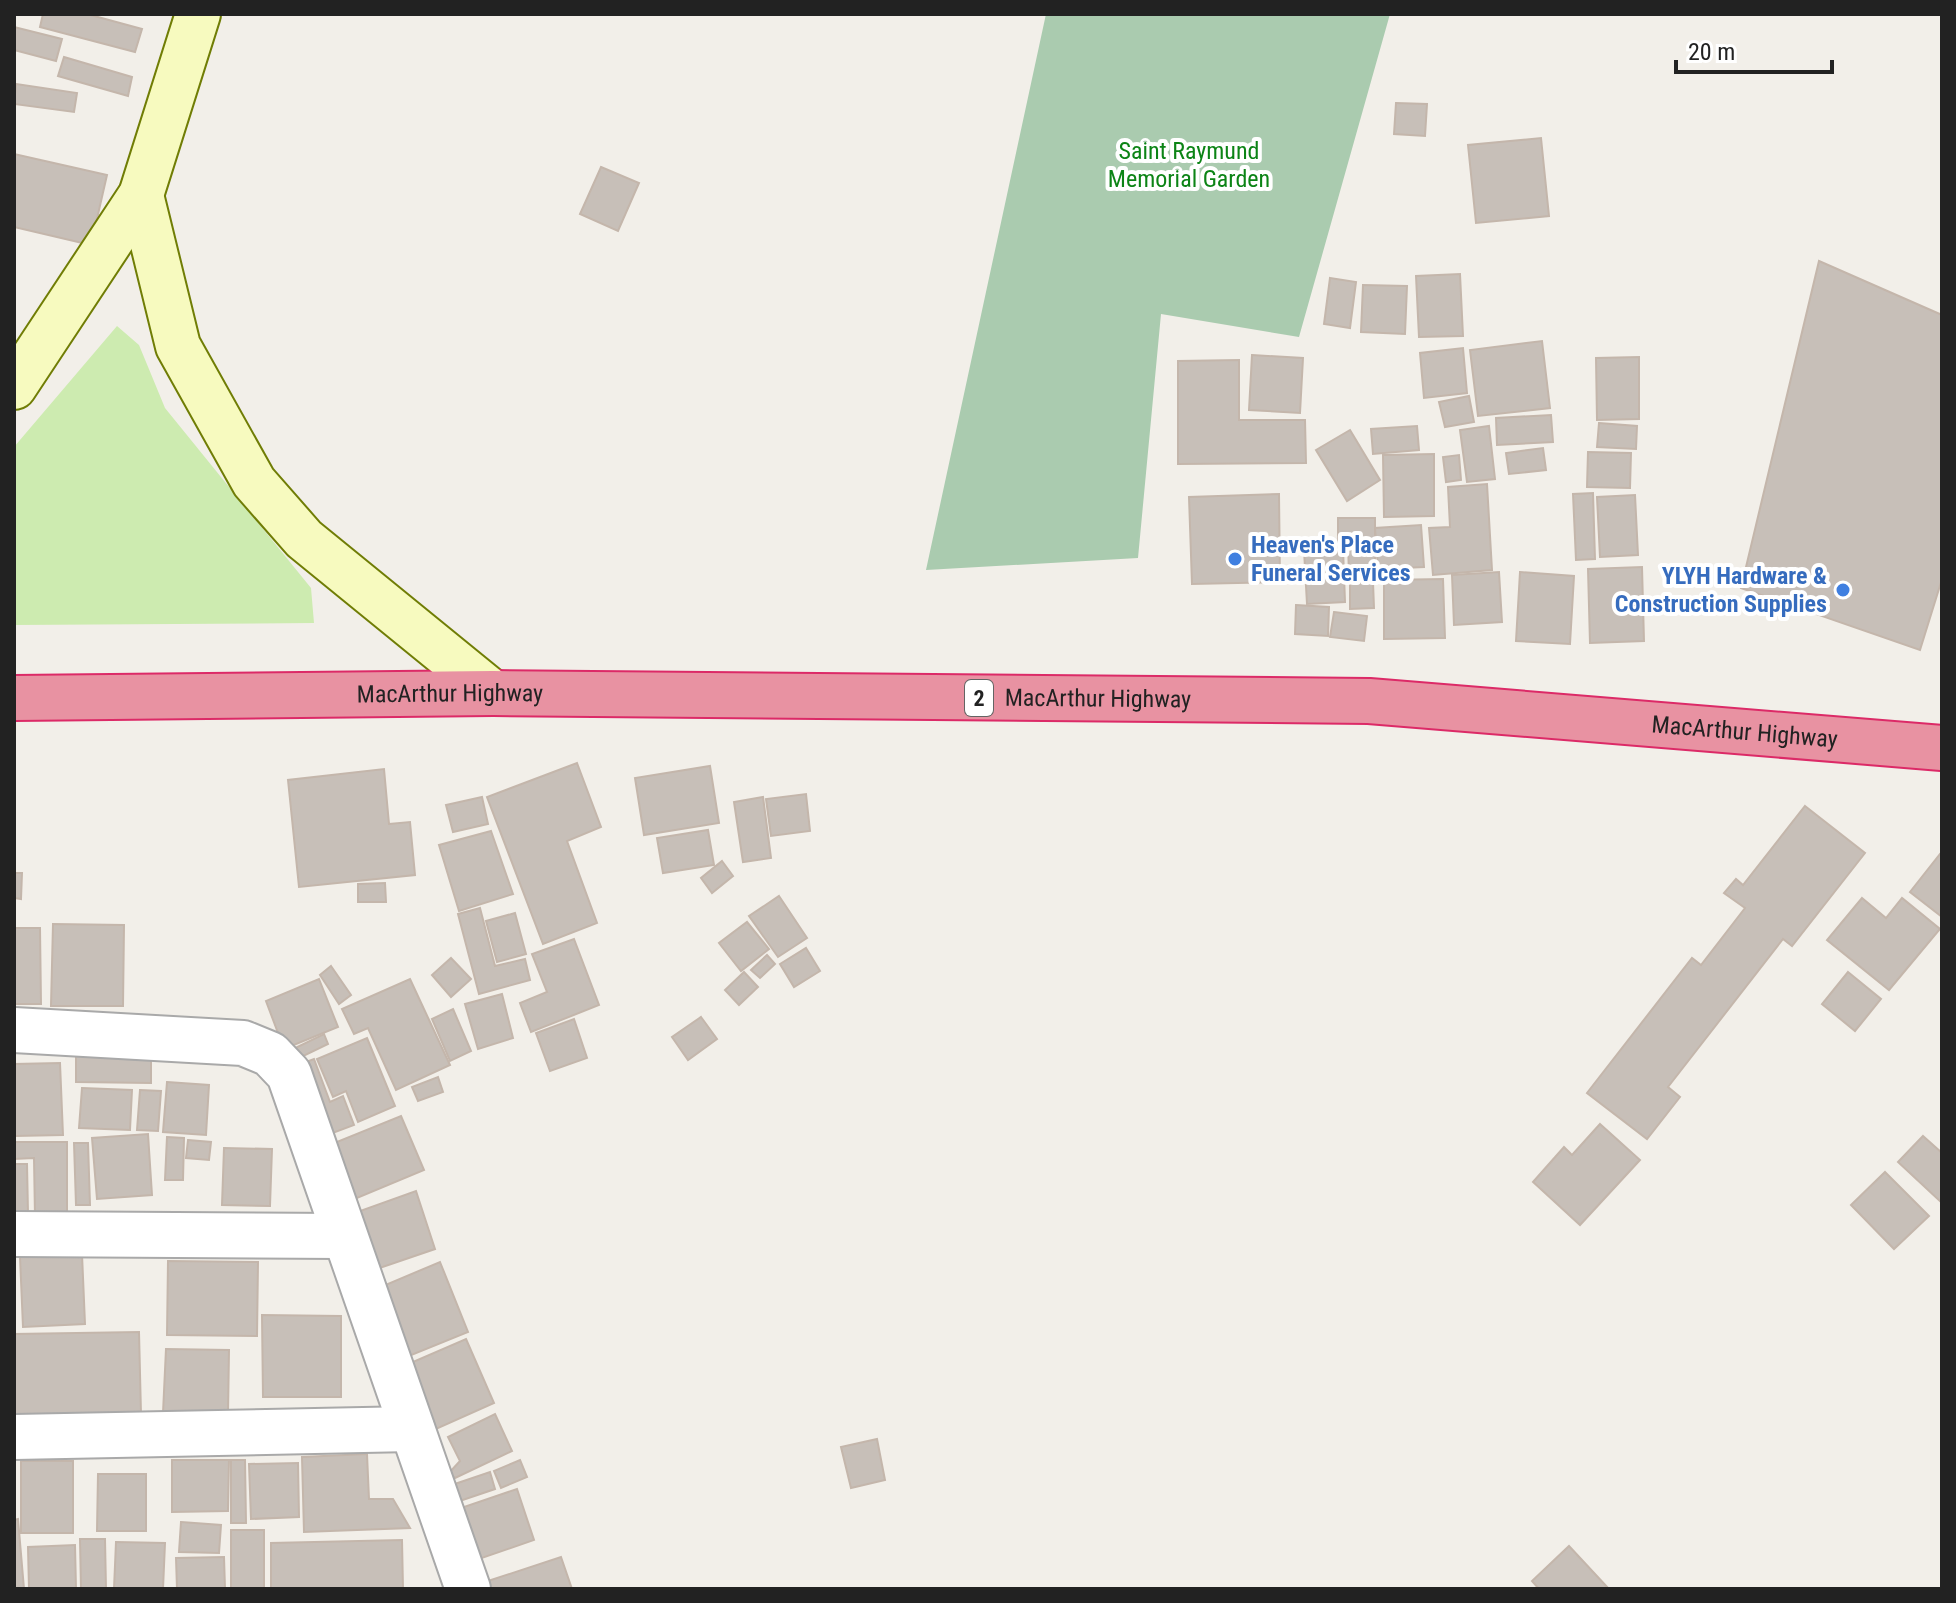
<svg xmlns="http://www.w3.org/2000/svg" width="1956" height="1603" font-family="'Roboto Condensed',sans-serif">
<rect width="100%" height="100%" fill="#f2efe9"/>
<polygon fill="#cdebb0" points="117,326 139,345 165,408 311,588 314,623 14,625 14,447"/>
<polygon fill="#aacbaf" points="1046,14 1390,14 1299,337 1161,314 1138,558 926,570"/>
<g fill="#c7bfb8" stroke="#c4b6ab" stroke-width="2">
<polygon points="43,14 87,14 142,29 135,52 40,27"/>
<polygon points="14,27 62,39 56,61 14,50"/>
<polygon points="64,57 132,77 128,96 58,76"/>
<polygon points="16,84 77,93 74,112 14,104"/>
<polygon points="1396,103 1427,104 1425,136 1394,134"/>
<polygon points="1541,138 1549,216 1476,223 1468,145"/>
<polygon points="14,154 107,175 91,245 14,227"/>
<polygon points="601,167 639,183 618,231 580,214"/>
<polygon points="1819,261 1942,315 1942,579 1920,650 1741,588"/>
<polygon points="1460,274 1463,336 1419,337 1416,276"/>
<polygon points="1330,278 1356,282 1350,328 1324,324"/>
<polygon points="1363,285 1407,286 1405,334 1361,332"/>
<polygon points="1542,341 1550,408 1478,416 1470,350"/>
<polygon points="1463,348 1467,393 1424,398 1420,353"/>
<polygon points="1252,355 1303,358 1300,413 1249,410"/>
<polygon points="1639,357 1639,419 1597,420 1596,358"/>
<polygon points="1239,360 1239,420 1305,420 1306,463 1178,464 1178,361"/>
<polygon points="1469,396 1474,422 1445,427 1439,402"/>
<polygon points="1551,415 1553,442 1497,445 1496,418"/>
<polygon points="1599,423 1637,426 1636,449 1597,447"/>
<polygon points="1417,426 1419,450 1373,454 1371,429"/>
<polygon points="1489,426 1495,479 1467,482 1460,430"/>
<polygon points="1350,430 1380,480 1347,501 1316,450"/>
<polygon points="1543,448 1546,470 1509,474 1506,453"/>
<polygon points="1588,452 1631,453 1630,488 1587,487"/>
<polygon points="1434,454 1434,516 1384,517 1383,455"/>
<polygon points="1459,455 1461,480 1446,482 1443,457"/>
<polygon points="1487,484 1492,570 1433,575 1429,528 1450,527 1448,487"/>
<polygon points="1593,493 1595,559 1576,560 1573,494"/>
<polygon points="1279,494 1280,582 1192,584 1189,497"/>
<polygon points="1635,495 1638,555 1600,557 1597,497"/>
<polygon points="1338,518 1375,518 1375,576 1349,576 1348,542 1338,542"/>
<polygon points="1421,525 1424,567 1378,569 1375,528"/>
<polygon points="1343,548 1345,602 1307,604 1304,550"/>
<polygon points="1642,567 1644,641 1590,643 1588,569"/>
<polygon points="1499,572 1502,622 1454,625 1452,575"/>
<polygon points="1520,572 1574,576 1570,644 1516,641"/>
<polygon points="1443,579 1445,638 1384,639 1384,580"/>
<polygon points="1373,582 1374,608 1350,609 1350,583"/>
<polygon points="1296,605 1329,607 1328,636 1295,634"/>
<polygon points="1334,612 1367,616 1364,641 1330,637"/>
<polygon points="577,763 601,827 567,841 597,923 543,944 487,797"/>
<polygon points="710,766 719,823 644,835 635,778"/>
<polygon points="384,769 389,824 410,822 415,875 299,887 288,780"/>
<polygon points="806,794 810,831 771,836 766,799"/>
<polygon points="482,797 488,824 453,832 446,805"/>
<polygon points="763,797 771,858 743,862 734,802"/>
<polygon points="1805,806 1865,853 1792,946 1783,939 1668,1087 1680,1097 1647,1139 1587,1093 1692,958 1701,965 1745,908 1724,893 1736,879 1743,885"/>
<polygon points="708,830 714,865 663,873 657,838"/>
<polygon points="491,831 513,894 459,911 439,845"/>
<polygon points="1940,854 1942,855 1942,917 1910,892"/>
<polygon points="722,861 733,876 712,893 701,878"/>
<polygon points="14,873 22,873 21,899 14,898"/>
<polygon points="385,883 386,902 358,902 358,884"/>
<polygon points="779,896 807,938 778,957 749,916"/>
<polygon points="1862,898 1886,918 1902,898 1940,929 1889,990 1827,940"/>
<polygon points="480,908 495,966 525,959 530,980 479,994 458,914"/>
<polygon points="515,913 526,954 497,962 486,921"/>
<polygon points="747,922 769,949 741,971 719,943"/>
<polygon points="53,924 124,925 123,1006 51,1006"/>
<polygon points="14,928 40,928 41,1004 14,1004"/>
<polygon points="574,939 599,1005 531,1032 520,1003 547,992 532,954"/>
<polygon points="806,948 820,971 794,987 780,964"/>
<polygon points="767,955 775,964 760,978 751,970"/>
<polygon points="451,958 471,979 451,997 432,975"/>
<polygon points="331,966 351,995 339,1004 320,975"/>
<polygon points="744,972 758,987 739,1005 725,990"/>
<polygon points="1848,972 1881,999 1855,1031 1822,1004"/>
<polygon points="319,979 338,1027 284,1049 266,1001"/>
<polygon points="410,979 450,1065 396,1090 368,1028 354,1034 342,1009"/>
<polygon points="502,994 513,1038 478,1049 465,1004"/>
<polygon points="453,1009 471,1051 450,1061 432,1019"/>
<polygon points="701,1017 717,1039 688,1060 672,1037"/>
<polygon points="574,1019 587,1058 550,1071 536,1033"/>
<polygon points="324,1034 328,1044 291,1062 287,1052"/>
<polygon points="367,1038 395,1106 358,1122 346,1091 333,1097 317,1059"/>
<polygon points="76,1053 151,1054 151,1083 76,1082"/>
<polygon points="314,1059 330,1102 343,1096 354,1125 322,1137 295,1066"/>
<polygon points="60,1063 63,1135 15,1136 14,1064"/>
<polygon points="438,1077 443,1092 418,1101 412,1087"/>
<polygon points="167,1082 209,1085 206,1135 163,1132"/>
<polygon points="82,1088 132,1090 130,1130 79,1128"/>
<polygon points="140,1090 161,1091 158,1131 137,1130"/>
<polygon points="401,1116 424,1170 345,1203 322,1148"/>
<polygon points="1600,1124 1640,1160 1580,1225 1533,1182 1564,1147 1572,1155"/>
<polygon points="148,1134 152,1195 97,1199 92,1138"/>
<polygon points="1923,1136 1942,1153 1942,1203 1898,1162"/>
<polygon points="167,1137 184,1138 183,1180 165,1180"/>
<polygon points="188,1140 211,1142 209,1160 186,1158"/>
<polygon points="14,1142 67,1142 67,1216 35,1217 34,1158 14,1159"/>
<polygon points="74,1143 88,1143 90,1205 76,1205"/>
<polygon points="224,1148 272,1149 270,1206 222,1205"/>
<polygon points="14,1164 27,1164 28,1213 14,1214"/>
<polygon points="1885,1172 1929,1216 1894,1249 1851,1205"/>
<polygon points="416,1191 435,1249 365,1273 346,1216"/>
<polygon points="82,1254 85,1324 23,1327 20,1257"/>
<polygon points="168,1261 258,1262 257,1336 167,1335"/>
<polygon points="440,1262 468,1332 404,1358 376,1289"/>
<polygon points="262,1315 341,1316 341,1397 263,1397"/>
<polygon points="139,1332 141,1414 14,1415 14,1334"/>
<polygon points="466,1339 494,1403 427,1433 399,1368"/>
<polygon points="166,1349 229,1350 228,1414 163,1413"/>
<polygon points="495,1414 512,1451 455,1478 449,1473 460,1461 448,1437"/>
<polygon points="877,1439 885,1480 851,1488 841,1447"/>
<polygon points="367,1454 369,1499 393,1499 410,1528 304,1532 302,1457"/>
<polygon points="172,1460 229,1460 228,1511 172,1512"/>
<polygon points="231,1460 245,1460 246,1523 231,1523"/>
<polygon points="520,1460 527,1477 501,1488 494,1471"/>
<rect x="21" y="1461" width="52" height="72"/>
<polygon points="298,1463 299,1517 251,1519 249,1464"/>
<polygon points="490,1472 495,1489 451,1504 446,1487"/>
<polygon points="98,1474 146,1474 146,1531 97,1531"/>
<polygon points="517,1489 534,1540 470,1562 452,1511"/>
<polygon points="18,1519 24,1589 14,1589 14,1520"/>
<polygon points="181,1522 221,1525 219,1553 179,1552"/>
<rect x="231" y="1530" width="33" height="59"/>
<polygon points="80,1539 105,1539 106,1589 81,1589"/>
<polygon points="402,1540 403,1589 271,1589 271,1543"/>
<polygon points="116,1542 165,1543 163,1589 114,1589"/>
<polygon points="75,1545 76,1589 29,1589 28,1547"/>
<polygon points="1569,1546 1609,1589 1539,1589 1532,1581"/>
<polygon points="224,1557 225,1589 177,1589 176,1558"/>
<polygon points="561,1557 572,1589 484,1589 482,1583"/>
</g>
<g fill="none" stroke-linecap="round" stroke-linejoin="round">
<g stroke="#a9a9a9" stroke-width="48">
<g id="street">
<polyline points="14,1030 243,1043 270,1054 289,1074 468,1589"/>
<polyline points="14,1234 343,1236"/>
<polyline points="14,1437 412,1429"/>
</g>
</g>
<g stroke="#707d05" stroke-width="48">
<g id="secondary">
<polyline points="141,195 178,346 254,482 304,539 493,693"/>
<polyline points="14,387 141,195 198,14"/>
</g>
</g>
<g stroke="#dc2a67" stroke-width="48">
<g id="highway">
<path id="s1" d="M14,698L493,693L1369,701L1942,748"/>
</g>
</g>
<use href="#street" stroke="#fff" stroke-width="44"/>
<use href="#secondary" stroke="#f7fabf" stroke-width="44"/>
<use href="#highway" stroke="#e892a2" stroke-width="44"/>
</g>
<g fill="#3f7fe0" stroke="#fff" stroke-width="3">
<circle cx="1235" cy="559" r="8"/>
<circle cx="1843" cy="590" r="8"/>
</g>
<g text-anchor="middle" stroke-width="8" stroke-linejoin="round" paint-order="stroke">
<rect fill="#fff" stroke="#646464" stroke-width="2" x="965" y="680" width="28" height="36" rx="6"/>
<g font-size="22" font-weight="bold" fill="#222">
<text x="979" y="706">2</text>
</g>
<g font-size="24" fill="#0c8416" stroke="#fff">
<text x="1189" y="159">Saint Raymund<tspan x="1189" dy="28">Memorial Garden</tspan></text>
</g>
<g font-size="24" font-weight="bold" fill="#366cbe" stroke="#fff" text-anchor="start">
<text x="1251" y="553">Heaven's Place<tspan x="1251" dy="28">Funeral Services</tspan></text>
<text x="1827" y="584" text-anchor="end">YLYH Hardware &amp;<tspan x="1827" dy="28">Construction Supplies</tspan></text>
</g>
<g font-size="24" fill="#222" stroke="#fff">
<text dy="8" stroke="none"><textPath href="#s1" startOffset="436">MacArthur Highway</textPath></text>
<text dy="8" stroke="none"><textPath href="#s1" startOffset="1084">MacArthur Highway</textPath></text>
<text dy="8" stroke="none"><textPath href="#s1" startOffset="1732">MacArthur Highway</textPath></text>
</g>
</g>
<rect width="1956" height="1603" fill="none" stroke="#222222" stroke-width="32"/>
<path d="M1676 60v12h156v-12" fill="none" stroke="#222222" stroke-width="4"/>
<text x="1688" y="60" font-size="24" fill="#222222" stroke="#ffffff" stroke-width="6" paint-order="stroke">20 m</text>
</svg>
